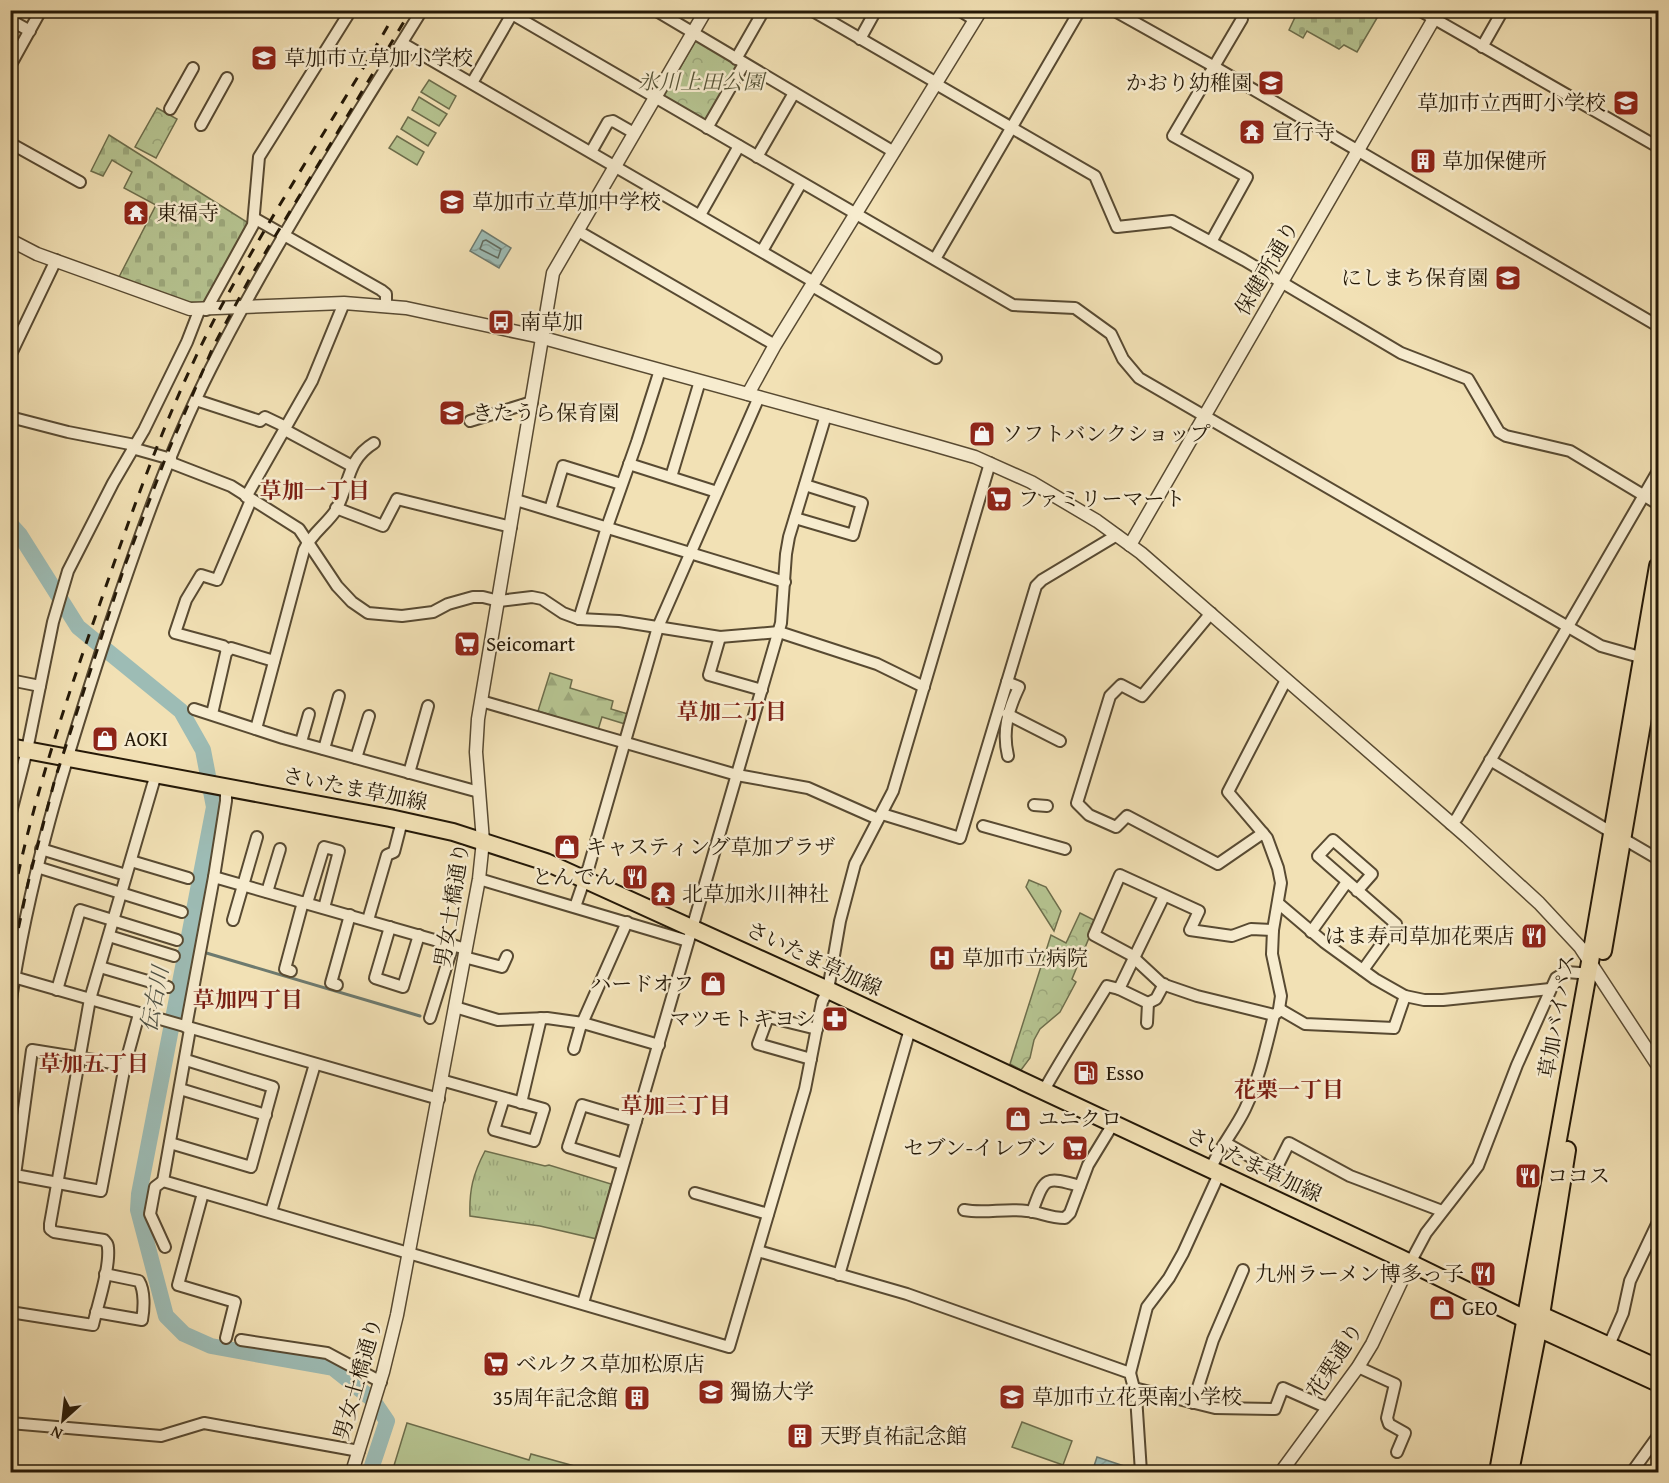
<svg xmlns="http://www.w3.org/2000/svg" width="1669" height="1483" font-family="'Gentium Book Plus','Noto Serif JP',serif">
<defs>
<pattern id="grass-tufts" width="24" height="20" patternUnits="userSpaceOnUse" patternTransform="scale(1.5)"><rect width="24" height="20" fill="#b6c491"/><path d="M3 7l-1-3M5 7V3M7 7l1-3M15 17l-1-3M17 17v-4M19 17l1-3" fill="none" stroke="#9ca87c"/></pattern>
<pattern id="forest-firs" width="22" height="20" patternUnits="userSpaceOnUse" patternTransform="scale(1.5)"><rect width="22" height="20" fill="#b6c491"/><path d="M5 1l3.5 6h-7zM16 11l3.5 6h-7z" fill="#9ca87c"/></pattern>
<pattern id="cemetery-stones" width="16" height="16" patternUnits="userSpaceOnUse" patternTransform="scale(1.5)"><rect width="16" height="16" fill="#b6c491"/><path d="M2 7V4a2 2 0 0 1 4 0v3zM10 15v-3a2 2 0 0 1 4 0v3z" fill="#9ca87c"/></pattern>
<pattern id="park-crowns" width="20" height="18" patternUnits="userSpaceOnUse" patternTransform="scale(1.5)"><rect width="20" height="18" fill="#b6c491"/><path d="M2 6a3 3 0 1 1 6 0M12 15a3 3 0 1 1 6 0" fill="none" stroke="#9ca87c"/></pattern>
<pattern id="water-waves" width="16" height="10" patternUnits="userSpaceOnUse" patternTransform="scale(1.5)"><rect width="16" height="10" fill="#9dbcb5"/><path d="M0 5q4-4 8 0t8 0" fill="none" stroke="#87a19a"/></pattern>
</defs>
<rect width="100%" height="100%" fill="#f2e1b5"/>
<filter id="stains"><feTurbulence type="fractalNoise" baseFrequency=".00333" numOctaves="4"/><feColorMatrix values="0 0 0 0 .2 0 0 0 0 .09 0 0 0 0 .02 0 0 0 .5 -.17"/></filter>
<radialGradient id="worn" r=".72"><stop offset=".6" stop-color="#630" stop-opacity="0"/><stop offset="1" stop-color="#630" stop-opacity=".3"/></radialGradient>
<path fill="url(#grass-tufts)" stroke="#6d6e4c" stroke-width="1.5" d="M485,1151L545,1166L549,1165L611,1184L597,1239L540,1226L470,1216C469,1190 473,1174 485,1151Z"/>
<polygon fill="url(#forest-firs)" stroke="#6d6e4c" stroke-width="1.5" points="550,673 572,680 570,688 613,701 611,709 628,714 625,724 602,717 598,730 538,711"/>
<g fill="url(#cemetery-stones)" stroke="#6d6e4c" stroke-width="1.5">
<path d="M1298,11C1324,10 1354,7 1377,18L1357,52L1344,45L1339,49L1307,31L1303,38L1289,30Z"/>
<polygon points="109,135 250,224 204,303 187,302 119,277 156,205 124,188 132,172 112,160 103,176 91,171"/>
</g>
<g fill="url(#park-crowns)" stroke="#6d6e4c" stroke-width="1.5">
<polygon points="696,40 737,64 738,67 705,122 663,98"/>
<polygon points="157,108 177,119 156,158 135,147"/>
<polygon points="1029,880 1046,887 1061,911 1054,931 1026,887"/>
<polygon points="1080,913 1096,921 1072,979 1076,982 1060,1012 1040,1029 1034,1040 1030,1058 1021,1070 1010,1064 1051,935 1066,943"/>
</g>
<g fill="#b6c491" stroke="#6d6e4c" stroke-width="1.5">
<polygon points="429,80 456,96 449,109 421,92"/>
<polygon points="419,97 447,114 439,126 412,110"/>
<polygon points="408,117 436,133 428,146 401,129"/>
<polygon points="397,136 424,152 417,165 389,148"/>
<polygon points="1022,1422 1072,1441 1063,1465 1012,1447"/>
<polygon points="407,1423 529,1460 531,1454 596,1472 392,1472"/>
</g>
<g fill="url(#water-waves)" stroke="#6d7a6f" stroke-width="1.5">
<polygon points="482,230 511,248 499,268 470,251"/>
<polygon points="1097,1457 1130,1468 1128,1472 1092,1472"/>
</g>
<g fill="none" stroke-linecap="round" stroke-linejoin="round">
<polygon stroke="#606a5e" stroke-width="1.5" points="486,240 501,249 498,258 480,249 483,241"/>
<g stroke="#6d7a6f" stroke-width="3">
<polyline points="187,947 197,950"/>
<polyline points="203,952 420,1016"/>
</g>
<polyline stroke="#9dbcb5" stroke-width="16" points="10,524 20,535 78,627 181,711 203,750 214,807 139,1194 138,1210 166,1316 184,1334 211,1346 333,1368 372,1399 387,1421 370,1472"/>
<g stroke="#584a32" stroke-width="14">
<g id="minor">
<polyline points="505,10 1013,305 1075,308 1111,334 1123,359 1139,378 1601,646 1647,659"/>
<polyline points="655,10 894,152"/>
<polyline points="811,10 937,83"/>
<polyline points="959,10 975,20"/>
<polyline points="1113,10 1213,66 1658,326"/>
<polyline points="1419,10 1658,147"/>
<polyline points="10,20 30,31"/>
<polyline points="860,39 876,10"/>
<polyline points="402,43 814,282"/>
<polyline points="1482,47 1503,10"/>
<polyline points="736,59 764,10"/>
<polyline points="10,66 41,10"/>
<polyline points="472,83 512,14"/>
<polyline points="936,84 1095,176 1117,227 1172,221 1244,260 1401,353 1468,379 1499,432 1506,436 1570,451 1658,504"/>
<polyline points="170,109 193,68"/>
<polyline points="201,125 227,78"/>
<polyline points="707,128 744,64"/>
<polyline points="10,143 80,182"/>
<polyline points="591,152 608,122 613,121 634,133"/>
<polyline points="757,157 794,93"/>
<polyline points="700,215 739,146"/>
<polyline points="254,218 381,290 386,294 386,306"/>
<polyline points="578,231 775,345"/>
<polyline points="1211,242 1247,177 1173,136 1242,19"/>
<polyline points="762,251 801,183"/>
<polyline points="935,259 1080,10"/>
<polyline points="812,286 936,358"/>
<polyline points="206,310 253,225 259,157 351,10"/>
<polyline points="10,356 56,260"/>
<polyline points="196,400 260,421 265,417 286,427"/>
<polyline points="10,417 68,432 135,445"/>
<polyline points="470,421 532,402"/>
<polyline points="285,430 352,466"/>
<polyline points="132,448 171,459"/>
<polyline points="169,462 231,486 299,529 337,586 352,602 368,613 402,616 433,612 448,604 473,597 483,597 499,601 532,597 542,599 563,613 579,619 619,621 720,637 779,632 877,664 924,687"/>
<polyline points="629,464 717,492"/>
<polyline points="671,477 700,381"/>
<polyline points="246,497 312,381 344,303"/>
<polyline points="516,500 785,582"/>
<polyline points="336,508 383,526 397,499 511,527"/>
<polyline points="550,510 563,466 621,484"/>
<polyline points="795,518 853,535 862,503 805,485"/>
<polyline points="1211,613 1142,696 1121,685 1110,696 1077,803 1089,815 1116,827 1127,816 1218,864 1263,833"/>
<polyline points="579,619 607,527 637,442 660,370"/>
<polyline points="720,637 709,675 762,690"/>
<polyline points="228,650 223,646 175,633 186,600 201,575 217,580 251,500"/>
<polyline points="10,680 40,686"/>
<path d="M1007,682L1019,687C1008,710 1002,731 1008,756"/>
<polyline points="481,701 737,775 808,788 878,819"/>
<polyline points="1646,706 1658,713"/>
<polyline points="194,709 283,738 479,792"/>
<polyline points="212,714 226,653 231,648 274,661"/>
<polyline points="1007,714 1060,741"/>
<path d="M256,729L304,550C311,534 327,524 336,510C350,485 346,460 374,443"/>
<polyline points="301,742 309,714"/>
<polyline points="324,749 339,696"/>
<polyline points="356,758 369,716"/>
<polyline points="1490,760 1611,832"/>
<polyline points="409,773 428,706"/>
<polyline points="1034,805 1047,806"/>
<polyline points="882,814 960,838 1036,586 1042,580 1117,535"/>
<polyline points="10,816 27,750 53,622 68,571 113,483 144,430 187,342 199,311"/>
<polyline points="1451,824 1457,818 1658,471"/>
<polyline points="983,826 1065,849"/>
<polyline points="1622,838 1658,859"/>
<polyline points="41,849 126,875"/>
<polyline points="131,861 188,878"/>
<polyline points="37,867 182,912"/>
<polyline points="214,877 226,801 226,788"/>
<polyline points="479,879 688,941"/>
<polyline points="1357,891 1372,874 1333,840 1318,856 1396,924 1363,970"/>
<polyline points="267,892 280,849"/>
<polyline points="307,903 324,847 339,851 324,908"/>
<polyline points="1278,903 1324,942 1375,979 1405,996 1424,1000 1443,1000 1550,989"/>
<polyline points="575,907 589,866 658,627 759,397"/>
<polyline points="233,920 257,837"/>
<polyline points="368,920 387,855 394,852 402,821"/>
<polyline points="390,927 375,978 403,987 419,935"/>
<polyline points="1311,932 1347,882"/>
<polyline points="109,936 174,956"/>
<polyline points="464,957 502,967 507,956"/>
<polyline points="1135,957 1094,935 1120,875 1199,911 1190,930 1232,936 1251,929 1273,930"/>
<polyline points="1134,958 1162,984 1197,996 1274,1015"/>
<polyline points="100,967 168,987"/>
<polyline points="291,971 285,969 303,902"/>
<polyline points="10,976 439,1099"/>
<polyline points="337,985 331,983 350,915"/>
<polyline points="57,990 80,910 177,940"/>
<polyline points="1148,1003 1156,999 1164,984"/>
<path d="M10,1006C28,881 65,762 104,642C135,549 167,455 211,368C274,244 349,128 422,10"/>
<polyline points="455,1007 498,1020 547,1018 583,1023 659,1045"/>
<polyline points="1281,1010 1305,1024 1394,1028 1405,996"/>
<polyline points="430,1018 453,945"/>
<polyline points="1147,1023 1148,1003 1119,989 1164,896"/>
<polyline points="186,1027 214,877 466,949"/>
<polyline points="190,1029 163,1181 729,1347 805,1089 822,1002 828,990 840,921 855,864 893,791 990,463"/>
<polyline points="574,1049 580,1028 627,922"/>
<polyline points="811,1059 758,1044 768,1017 817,1029"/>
<polyline points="125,1065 32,1050 15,1175 101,1191 125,1065 139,1014"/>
<polyline points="442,1081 448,1082 544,1109 534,1141 494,1130 504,1098"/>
<polyline points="180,1089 266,1115"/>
<path d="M1043,1092C1063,1056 1086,1021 1107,986L1119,989"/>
<polyline points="521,1103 541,1018"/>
<polyline points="170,1143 251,1167 273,1087 186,1060"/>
<polyline points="1226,1143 1275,1171 1289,1143 1350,1176 1442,1211"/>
<polyline points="623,1164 568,1147 582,1105 636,1121"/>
<path d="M1210,1170C1219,1148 1235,1130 1245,1109C1259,1080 1266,1047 1274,1015L1281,1010L1279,1009L1281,996L1272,954L1273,930L1281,883L1278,868L1267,838L1228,792L1286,680"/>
<polyline points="163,1181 155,1187 150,1214 165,1247"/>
<polyline points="203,1193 178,1285 235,1302 226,1338"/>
<polyline points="695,1193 768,1214"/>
<path d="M964,1210C985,1214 1005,1208 1027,1211C1040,1212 1049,1218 1065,1218L1070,1213L1088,1165L1113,1124"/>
<polyline points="271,1212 315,1064"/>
<path d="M1032,1212C1045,1177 1044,1176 1080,1186"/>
<polyline points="758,1251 907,1294 1130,1373 1136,1396 1141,1472"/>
<polyline points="1410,1263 1426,1233 1478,1166 1517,1065 1556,978 1566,972 1593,974"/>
<polyline points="839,1275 910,1029"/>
<polyline points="583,1303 781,623 786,554 789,537 826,415"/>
<path d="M10,1312L93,1325C98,1304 110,1268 108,1248C108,1243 106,1243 104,1240L54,1232L50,1229V1224L90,999L156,774"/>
<path d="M96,1312L142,1320C144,1309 145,1291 139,1281L105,1274"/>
<polyline points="241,1340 327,1353 381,1382"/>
<polyline points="1609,1345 1623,1313 1630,1281 1658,1222"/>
<polyline points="1358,1367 1395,1384 1387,1418 1389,1424 1405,1433 1397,1452"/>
<polyline points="1130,1373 1147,1307 1169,1278 1183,1253 1219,1174"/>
<polyline points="1134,1388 1215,1408 1275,1409 1283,1388 1328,1408"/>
<polyline points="1193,1403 1213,1340 1243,1270"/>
<polyline points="10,1423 161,1436 204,1423 359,1451"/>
<polyline points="1632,1472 1658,1436"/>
</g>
</g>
<g stroke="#584a32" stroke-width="15">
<g id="tertiary">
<polyline points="10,240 37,254 190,309 344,303 406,308 536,336 930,444 975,457 1031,482 1097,521 1141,553 1467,837 1539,903 1580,947 1658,1066"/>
<polyline points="748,394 775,345 981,10"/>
<polyline points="1130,545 1439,10"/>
<polyline points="352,1472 383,1372 397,1315 479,879 483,841 476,752 478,719 553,273 706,10"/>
<polyline points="1281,1472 1358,1367 1372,1344 1410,1263"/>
</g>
</g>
<g stroke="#241807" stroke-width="20">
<g id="primary">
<polyline points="10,747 390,818 453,832 546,862 828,990 1400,1258 1525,1319 1538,1328 1658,1383"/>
<polyline points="1528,1318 1541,1315 1658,1368"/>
</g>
</g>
<g stroke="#241807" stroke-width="20">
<g id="trunk">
<polyline points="1603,951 1654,654"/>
<polyline points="1498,1472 1590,962 1658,566"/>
<polyline points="1510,1472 1541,1315 1567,1150"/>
</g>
</g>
<use href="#minor" stroke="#f7eccf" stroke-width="10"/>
<use href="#tertiary" stroke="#f7eccf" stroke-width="12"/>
<use href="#primary" stroke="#f2e1b5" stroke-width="16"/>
<use href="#trunk" stroke="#f2e1b5" stroke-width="16"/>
<g stroke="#241807" stroke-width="3" stroke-dasharray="10 10" stroke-linecap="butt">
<path d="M10,913C31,802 68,695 105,589C137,497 170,405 215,318C271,213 338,114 397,10"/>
<polyline points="10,967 29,879 55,779 125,565 167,454 214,345 250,278 411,10"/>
</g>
</g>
<defs>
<g id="school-square" transform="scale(1.35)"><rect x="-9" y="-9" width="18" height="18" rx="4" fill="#8f2418" stroke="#f7eccf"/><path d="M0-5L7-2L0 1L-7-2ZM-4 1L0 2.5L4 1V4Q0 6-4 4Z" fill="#fff"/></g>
<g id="temple-square" transform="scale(1.35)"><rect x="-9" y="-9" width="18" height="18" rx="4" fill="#8f2418" stroke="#f7eccf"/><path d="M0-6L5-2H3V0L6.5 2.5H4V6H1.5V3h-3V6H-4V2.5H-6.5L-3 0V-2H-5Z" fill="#fff"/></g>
<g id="building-square" transform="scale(1.35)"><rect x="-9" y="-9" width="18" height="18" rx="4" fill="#8f2418" stroke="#f7eccf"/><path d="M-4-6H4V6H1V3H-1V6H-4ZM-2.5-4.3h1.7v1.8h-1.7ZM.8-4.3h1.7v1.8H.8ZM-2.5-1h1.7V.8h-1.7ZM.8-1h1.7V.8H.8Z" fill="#fff"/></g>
<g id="bus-square" transform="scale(1.35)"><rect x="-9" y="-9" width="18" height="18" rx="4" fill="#8f2418" stroke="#f7eccf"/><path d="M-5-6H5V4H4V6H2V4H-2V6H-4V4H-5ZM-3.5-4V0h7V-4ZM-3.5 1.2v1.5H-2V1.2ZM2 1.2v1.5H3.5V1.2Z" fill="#fff"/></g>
<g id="shop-square" transform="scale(1.35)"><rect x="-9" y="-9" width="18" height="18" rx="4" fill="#8f2418" stroke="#f7eccf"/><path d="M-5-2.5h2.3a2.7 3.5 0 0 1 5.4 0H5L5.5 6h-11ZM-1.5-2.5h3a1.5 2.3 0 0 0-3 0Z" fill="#fff"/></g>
<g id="supermarket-square" transform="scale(1.35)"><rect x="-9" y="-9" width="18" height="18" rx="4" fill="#8f2418" stroke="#f7eccf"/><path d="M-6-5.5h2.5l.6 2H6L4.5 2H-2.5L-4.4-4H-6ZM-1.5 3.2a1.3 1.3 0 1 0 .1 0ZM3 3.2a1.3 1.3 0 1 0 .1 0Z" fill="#fff"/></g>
<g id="restaurant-square" transform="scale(1.35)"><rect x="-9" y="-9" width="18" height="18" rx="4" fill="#8f2418" stroke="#f7eccf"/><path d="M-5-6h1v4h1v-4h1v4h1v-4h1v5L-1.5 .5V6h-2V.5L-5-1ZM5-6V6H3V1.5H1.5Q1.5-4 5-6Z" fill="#fff"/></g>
<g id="hospital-square" transform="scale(1.35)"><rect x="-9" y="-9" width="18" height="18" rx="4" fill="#8f2418" stroke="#f7eccf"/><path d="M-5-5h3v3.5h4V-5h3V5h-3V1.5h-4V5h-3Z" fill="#fff"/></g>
<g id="pharmacy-square" transform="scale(1.35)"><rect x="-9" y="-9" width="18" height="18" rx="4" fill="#8f2418" stroke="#f7eccf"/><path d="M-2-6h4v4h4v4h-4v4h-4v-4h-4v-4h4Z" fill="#fff"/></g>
<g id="fuel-square" transform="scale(1.35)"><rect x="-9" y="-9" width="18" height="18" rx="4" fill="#8f2418" stroke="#f7eccf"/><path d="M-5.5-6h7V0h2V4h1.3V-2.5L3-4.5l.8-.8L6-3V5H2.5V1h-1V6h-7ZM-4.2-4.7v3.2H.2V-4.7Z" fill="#fff"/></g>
<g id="university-square" transform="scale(1.35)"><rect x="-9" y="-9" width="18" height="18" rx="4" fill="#8f2418" stroke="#f7eccf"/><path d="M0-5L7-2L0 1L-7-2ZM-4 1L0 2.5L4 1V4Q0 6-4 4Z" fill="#fff"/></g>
</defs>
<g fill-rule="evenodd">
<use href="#school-square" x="264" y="58"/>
<use href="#school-square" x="1271" y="83"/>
<use href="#school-square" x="1626" y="103"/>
<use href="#temple-square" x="1252" y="132"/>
<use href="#building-square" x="1423" y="161"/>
<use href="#school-square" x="452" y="202"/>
<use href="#temple-square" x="136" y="213"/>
<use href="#school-square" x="1508" y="278"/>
<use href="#bus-square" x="501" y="322"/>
<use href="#school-square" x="452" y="413"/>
<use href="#shop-square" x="982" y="434"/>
<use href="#supermarket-square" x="999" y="499"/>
<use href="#supermarket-square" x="467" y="644"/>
<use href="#shop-square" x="105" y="739"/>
<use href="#shop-square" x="567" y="847"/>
<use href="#restaurant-square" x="635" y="877"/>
<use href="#temple-square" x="663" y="894"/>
<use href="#restaurant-square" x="1534" y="936"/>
<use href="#hospital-square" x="942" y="958"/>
<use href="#shop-square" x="713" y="984"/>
<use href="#pharmacy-square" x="835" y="1019"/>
<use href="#fuel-square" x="1086" y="1073"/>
<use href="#shop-square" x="1018" y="1119"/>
<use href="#supermarket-square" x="1075" y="1148"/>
<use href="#restaurant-square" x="1528" y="1176"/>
<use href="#restaurant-square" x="1483" y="1274"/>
<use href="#shop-square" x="1442" y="1308"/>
<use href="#supermarket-square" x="496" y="1364"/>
<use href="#university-square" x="711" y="1392"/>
<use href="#school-square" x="1012" y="1397"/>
<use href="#building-square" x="637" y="1398"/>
<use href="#building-square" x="800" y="1436"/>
</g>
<g text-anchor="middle" stroke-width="5" stroke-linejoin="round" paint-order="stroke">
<g font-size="21" fill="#241807" stroke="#f7eccf" text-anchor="start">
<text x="284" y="65">草加市立草加小学校</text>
<text x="1252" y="90" text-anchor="end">かおり幼稚園</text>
<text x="1606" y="110" text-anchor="end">草加市立西町小学校</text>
<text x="1272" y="139">宣行寺</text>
<text x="1442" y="168">草加保健所</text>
<text x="472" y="209">草加市立草加中学校</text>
<text x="156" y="220">東福寺</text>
<text x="1488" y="285" text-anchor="end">にしまち保育園</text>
<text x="520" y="329">南草加</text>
<text x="472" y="420">きたうら保育園</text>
<text x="1002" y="441">ソフトバンクショップ</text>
<text x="1018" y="506">ファミリーマート</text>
<text x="486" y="651">Seicomart</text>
<text x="124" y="746">AOKI</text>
<text x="586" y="854">キャスティング草加プラザ</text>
<text x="616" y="884" text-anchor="end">とんでん</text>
<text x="682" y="901">北草加氷川神社</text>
<text x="1514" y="943" text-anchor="end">はま寿司草加花栗店</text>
<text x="962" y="965">草加市立病院</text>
<text x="694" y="991" text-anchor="end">ハードオフ</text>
<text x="816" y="1026" text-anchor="end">マツモトキヨシ</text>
<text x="1106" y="1080">Esso</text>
<text x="1038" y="1126">ユニクロ</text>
<text x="1056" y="1155" text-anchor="end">セブン-イレブン</text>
<text x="1547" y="1183">ココス</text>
<text x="1464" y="1281" text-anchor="end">九州ラーメン博多っ子</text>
<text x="1462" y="1315">GEO</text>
<text x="516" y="1371">ベルクス草加松原店</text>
<text x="730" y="1399">獨協大学</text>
<text x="1032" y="1404">草加市立花栗南小学校</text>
<text x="618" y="1405" text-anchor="end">35周年記念館</text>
<text x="820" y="1443">天野貞祐記念館</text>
</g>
<g font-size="21" font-style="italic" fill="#575437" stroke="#f7eccf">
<text x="701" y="89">氷川上田公園</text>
</g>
<g font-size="21" fill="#241807" stroke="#f7eccf">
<text transform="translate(1267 268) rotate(-60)" y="7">保健所通り</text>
<text transform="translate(355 789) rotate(11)" y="7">さいたま草加線</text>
<text transform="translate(452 905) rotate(-81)" y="7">男女土橋通り</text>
<text transform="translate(814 959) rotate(25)" y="7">さいたま草加線</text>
<text transform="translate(1557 1016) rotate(-80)" y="7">草加バイパス</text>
<text transform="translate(1254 1165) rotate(25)" y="7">さいたま草加線</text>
<text transform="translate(1335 1360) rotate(-57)" y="7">花栗通り</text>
<text transform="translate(358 1379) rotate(-74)" y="7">男女土橋通り</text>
</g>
<g font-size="22" font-weight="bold" fill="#7a1f14" stroke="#f7eccf">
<text x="315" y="498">草加一丁目</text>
<text x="732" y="719">草加二丁目</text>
<text x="248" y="1007">草加四丁目</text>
<text x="94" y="1071">草加五丁目</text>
<text x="1289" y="1097">花栗一丁目</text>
<text x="676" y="1113">草加三丁目</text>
</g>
<g font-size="22" font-style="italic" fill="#4e5144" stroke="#f7eccf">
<text transform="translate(154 999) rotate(-79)" y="8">伝右川</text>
</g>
</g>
<rect width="1669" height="1483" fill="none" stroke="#f2e1b5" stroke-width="36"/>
<rect x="12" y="12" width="1645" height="1459" fill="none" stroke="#241807" stroke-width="3"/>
<rect x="18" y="18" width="1633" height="1447" fill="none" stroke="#241807" stroke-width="1.5"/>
<g transform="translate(63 1420) rotate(207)" stroke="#f7eccf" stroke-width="4.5" paint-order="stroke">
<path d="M0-4.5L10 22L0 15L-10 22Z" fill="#241807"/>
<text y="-9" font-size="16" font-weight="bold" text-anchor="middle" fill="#241807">N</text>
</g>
<rect width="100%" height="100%" filter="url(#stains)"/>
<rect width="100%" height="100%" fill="url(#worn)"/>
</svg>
